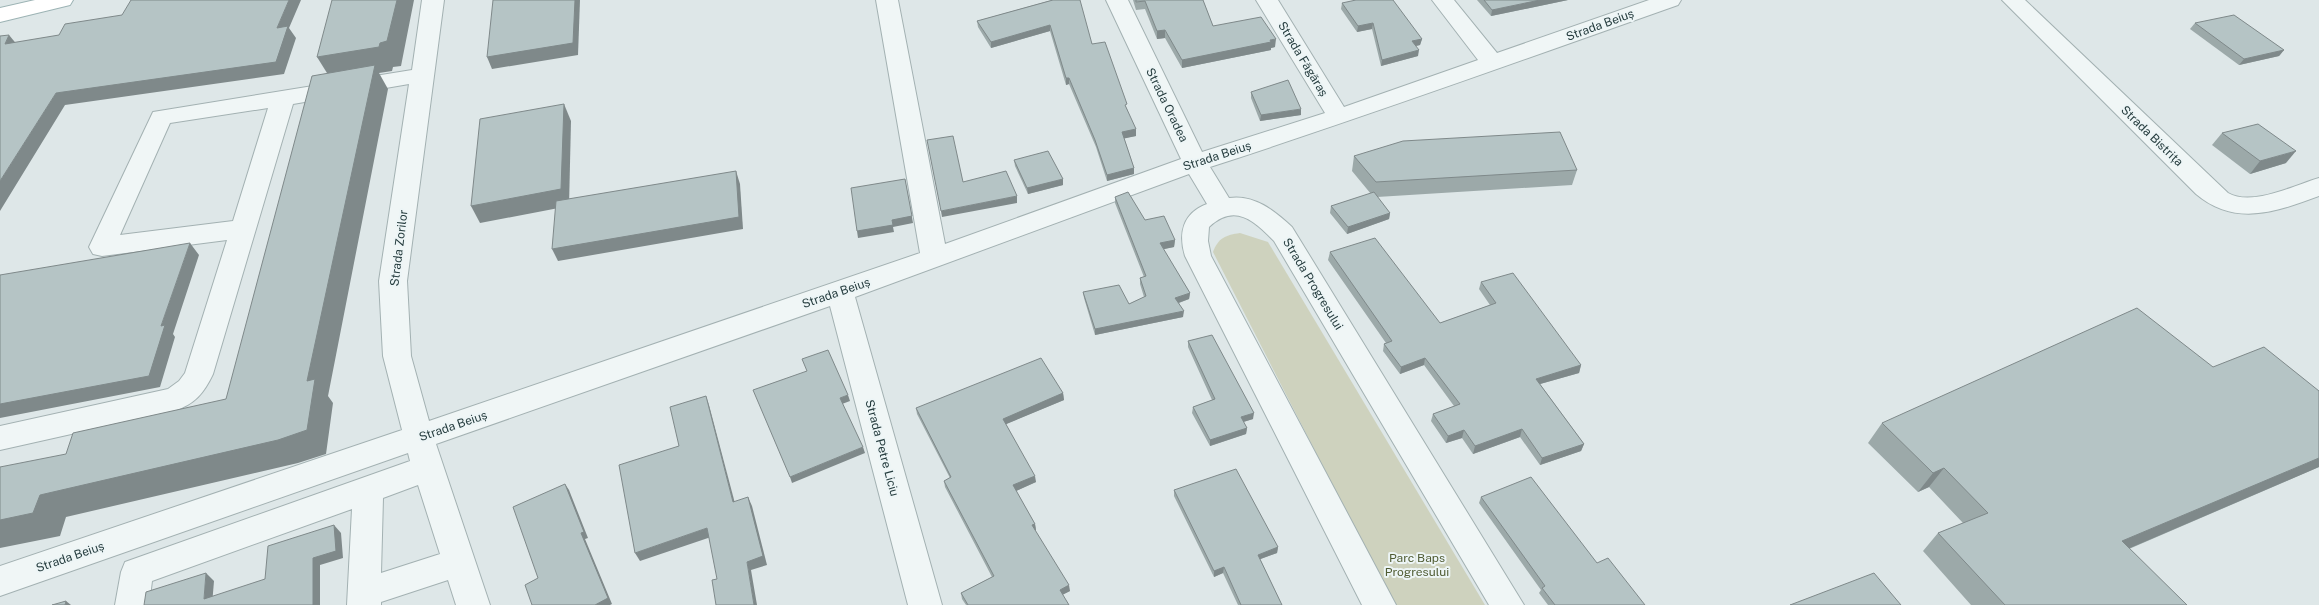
<svg xmlns="http://www.w3.org/2000/svg" width="2319" height="605" font-family="'Public Sans',sans-serif">
<rect width="100%" height="100%" fill="#dee7e8"/>
<path fill="#ced2be" d="M1240,233L1268,242L1485,605H1394L1213,252C1218,238 1226,235 1240,233Z"/>
<g fill="none" stroke-linecap="round" stroke-linejoin="round">
<g stroke="#a3b1b2" stroke-width="2">
<g id="minor">
<path d="M422,0H444L407,281L411,356L429,421L920,253L876,0H898L945,244L1181,159L1106,0H1128L1202,152L1325,113L1256,0H1278L1344,107L1478,60L1432,0H1454L1497,53L1649,0H1681L1678,5C1522,60 1368,116 1210,167L1229,198C1254,194 1275,211 1292,227L1524,605H1489L1274,241C1253,220 1235,203 1209,227L1208,241L1211,256L1396,605H1362L1185,256C1178,233 1183,213 1207,204L1189,174L855,297L942,605H908L830,306L436,444L490,605H456L448,580L381,602V605H347L352,509L152,581L149,605H115L121,572L125,562L410,461L408,453L0,596V566L402,430L383,356L379,281L409,84L293,104L213,374C204,393 195,404 174,411L0,450V426L168,389L179,381L185,373L227,240L102,256L93,254L89,247L153,112L412,70ZM268,108L233,221L120,235L170,123ZM418,485L440,554L381,573L383,498Z"/>
<path d="M2002,0H2025L2228,193C2252,207 2295,185 2319,178V196C2276,212 2235,227 2196,194Z"/>
</g>
</g>
<g stroke="#9cb3b4" stroke-width="2">
<polygon id="major" points="35,0 73,0 70,5 0,22 0,8"/>
</g>
<use href="#minor" fill="#f0f6f6" fill-rule="evenodd"/>
<use href="#major" fill="#fff" fill-rule="evenodd"/>
</g>
<g fill="#9ca9a9">
<polygon points="1052,0 1092,44 1127,109 1136,136 1124,138 1134,168 1134,174 1107,181 1096,147 1069,84 1066,85 1050,31 991,48 978,27 977,21"/>
<polygon points="1133,0 1203,0 1213,26 1275,47 1271,48 1271,50 1182,68 1165,38 1157,39 1145,9 1136,10"/>
<polygon points="1477,0 1568,0 1491,16"/>
<polygon points="1342,3 1422,39 1420,45 1416,46 1418,56 1381,66 1372,29 1357,32 1341,9"/>
<polygon points="2195,23 2284,50 2279,56 2239,65 2190,29"/>
<polygon points="1251,92 1301,115 1260,121 1251,98"/>
<polygon points="2222,133 2286,163 2250,174 2212,145"/>
<polygon points="1354,156 1577,170 1572,185 1377,197 1390,213 1389,219 1347,234 1330,213 1331,206 1371,194 1352,171"/>
<polygon points="1014,160 1063,185 1028,194 1015,166"/>
<polygon points="1115,197 1145,220 1175,240 1174,247 1163,249 1190,293 1189,299 1179,303 1183,317 1095,335 1084,298 1083,292 1129,304 1144,297 1140,284 1140,278 1144,277 1115,203"/>
<polygon points="1330,252 1440,323 1490,305 1479,289 1481,282 1581,365 1579,373 1540,384 1584,444 1581,451 1540,465 1520,437 1473,454 1462,438 1446,443 1431,421 1433,414 1454,406 1424,365 1400,374 1383,351 1384,344 1386,343 1328,260"/>
<polygon points="1188,341 1253,419 1243,422 1247,428 1246,434 1210,446 1192,413 1193,407 1212,400 1188,347"/>
<polygon points="2213,367 2319,391 2319,467 2129,549 2187,605 1971,605 1923,551 1938,533 1963,523 1929,487 1918,492 1868,443 1882,423"/>
<polygon points="1063,393 1064,400 1006,424 1036,482 1016,491 1035,524 1036,530 1035,530 1070,591 1062,595 1069,605 966,605 962,599 961,593 992,577 945,487 944,481 950,478 917,414 916,408"/>
<polygon points="1174,490 1278,547 1277,553 1260,559 1282,605 1238,605 1223,573 1214,577 1174,496"/>
<polygon points="1481,497 1597,563 1645,605 1548,605 1539,593 1541,590 1479,503"/>
</g>
<g fill="#7f898a">
<polygon points="289,0 301,0 289,28 296,38 284,74 65,105 0,211 0,181 56,93 277,28"/>
<polygon points="397,0 414,0 401,66 393,67 392,71 379,73 388,89 328,396 333,403 326,454 298,463 66,517 60,536 0,548 0,520 40,495 307,381 332,81 317,57 380,43"/>
<polygon points="575,0 580,0 578,55 492,69 487,57"/>
<polygon points="1540,0 1568,0 1491,16 1492,10"/>
<polygon points="1373,23 1372,29 1357,32 1358,26"/>
<polygon points="1050,25 1050,31 991,48 991,42"/>
<polygon points="1165,30 1165,38 1157,39 1157,31"/>
<polygon points="9,35 19,47 5,44"/>
<polygon points="1276,39 1275,47 1271,48 1271,50 1182,68 1182,60"/>
<polygon points="1422,39 1420,45 1411,47 1412,41"/>
<polygon points="1419,50 1418,56 1381,66 1382,60"/>
<polygon points="2284,50 2279,56 2239,65 2244,59"/>
<polygon points="1066,78 1069,78 1069,84 1066,85"/>
<polygon points="564,104 571,121 569,206 480,223 471,206"/>
<polygon points="1301,109 1301,115 1260,121 1261,115"/>
<polygon points="1136,129 1136,136 1122,139 1122,132"/>
<polygon points="2296,151 2286,163 2250,174 2260,161"/>
<polygon points="1134,168 1134,174 1107,181 1107,175"/>
<polygon points="736,171 740,184 743,229 558,261 552,249"/>
<polygon points="905,179 913,223 893,227 894,232 858,238 857,231 892,220"/>
<polygon points="1063,179 1063,185 1028,194 1027,188"/>
<polygon points="1017,196 1017,203 942,217 941,211"/>
<polygon points="1390,213 1389,219 1347,234 1348,227"/>
<polygon points="1175,240 1174,247 1160,250 1160,243"/>
<polygon points="190,243 199,255 173,334 175,337 160,387 0,418 0,404 161,326"/>
<polygon points="1190,293 1189,299 1175,304 1175,298"/>
<polygon points="1184,311 1183,317 1095,335 1095,329"/>
<polygon points="1425,358 1424,365 1400,374 1401,367"/>
<polygon points="1581,365 1579,373 1533,386 1536,379"/>
<polygon points="1063,393 1064,400 1004,425 1003,419"/>
<polygon points="848,395 850,401 842,404 840,398"/>
<polygon points="706,396 709,405 737,511 733,502"/>
<polygon points="1254,413 1253,419 1240,423 1241,417"/>
<polygon points="1247,428 1246,434 1210,446 1210,440"/>
<polygon points="1522,429 1520,437 1473,454 1475,446"/>
<polygon points="1464,430 1462,438 1446,443 1448,436"/>
<polygon points="1584,444 1581,451 1540,465 1542,458"/>
<polygon points="863,447 865,453 792,483 790,477"/>
<polygon points="2319,458 2319,467 2102,560 2122,541"/>
<polygon points="1944,468 1929,487 1918,492 1933,473"/>
<polygon points="1035,476 1036,482 1014,492 1013,485"/>
<polygon points="565,484 569,490 588,538 585,539 612,604 610,605 595,605 581,533"/>
<polygon points="748,497 752,506 767,565 751,570 757,605 754,605 747,562"/>
<polygon points="1035,524 1036,530 1033,531 1032,525"/>
<polygon points="334,525 341,533 343,558 320,565 320,605 313,605 313,558"/>
<polygon points="707,528 711,537 640,561 635,553"/>
<polygon points="1278,547 1277,553 1258,560 1258,555"/>
<polygon points="1224,567 1223,573 1214,577 1214,571"/>
<polygon points="206,573 214,581 212,605 204,599"/>
<polygon points="1069,585 1070,591 1060,596 1060,590"/>
<polygon points="66,601 71,605 65,605"/>
</g>
<g fill="#b5c4c5" stroke="#7f898a">
<polygon points="131,0 289,0 277,28 288,26 276,62 56,93 0,181 0,36 9,35 5,44 59,35 65,24 122,15"/>
<polygon points="332,0 397,0 387,41 380,43 379,47 317,57"/>
<polygon points="493,0 575,0 573,43 487,57"/>
<polygon points="1053,0 1080,0 1092,44 1105,42 1127,104 1125,105 1136,129 1122,132 1134,168 1107,175 1095,140 1069,78 1066,78 1050,25 991,42 977,21"/>
<polygon points="1136,0 1203,0 1213,26 1261,17 1276,39 1270,40 1271,42 1182,60 1165,30 1157,31 1145,1 1136,2"/>
<polygon points="1356,0 1393,0 1422,39 1412,41 1419,50 1382,60 1373,23 1358,26 1342,3"/>
<polygon points="1484,0 1540,0 1492,10"/>
<polygon points="2234,15 2284,50 2244,59 2195,23"/>
<polygon points="375,65 307,381 315,379 307,430 278,440 40,495 33,513 0,520 0,467 66,454 73,433 226,399 312,76"/>
<polygon points="1288,80 1301,109 1261,115 1251,92"/>
<polygon points="564,104 561,189 471,206 480,119"/>
<polygon points="2258,124 2296,151 2260,161 2222,133"/>
<polygon points="1560,132 1577,170 1376,182 1354,156 1403,141"/>
<polygon points="953,136 963,182 1006,171 1017,196 941,211 927,140"/>
<polygon points="1048,151 1063,179 1027,188 1014,160"/>
<polygon points="736,171 739,217 552,249 556,201"/>
<polygon points="905,179 912,216 892,220 893,225 857,231 851,188"/>
<polygon points="1128,192 1145,220 1164,216 1175,240 1160,243 1190,293 1175,298 1184,311 1095,329 1083,292 1119,285 1129,304 1146,296 1140,278 1146,276 1115,197"/>
<polygon points="1374,192 1390,213 1348,227 1331,206"/>
<polygon points="1375,238 1440,323 1496,303 1481,282 1513,273 1581,365 1536,379 1584,444 1542,458 1522,429 1475,446 1464,430 1448,436 1433,414 1460,404 1425,358 1401,367 1384,344 1392,341 1330,252"/>
<polygon points="190,243 161,326 165,325 149,376 0,404 0,275"/>
<polygon points="2137,308 2213,367 2264,347 2319,391 2319,458 2122,541 2187,605 2005,605 1938,533 1988,513 1944,468 1933,473 1882,423"/>
<polygon points="1212,335 1254,413 1241,417 1247,428 1210,440 1193,407 1215,399 1188,341"/>
<polygon points="828,350 848,395 840,398 863,447 790,477 753,390 807,371 802,359"/>
<polygon points="1041,358 1063,393 1003,419 1035,476 1013,485 1035,524 1032,525 1069,585 1060,590 1069,605 968,605 961,593 994,576 944,481 951,477 916,408"/>
<polygon points="706,396 733,502 748,497 763,556 747,562 754,605 716,605 712,580 717,579 707,528 635,553 619,465 679,446 670,407"/>
<polygon points="1236,469 1278,547 1258,555 1282,605 1241,605 1224,567 1214,571 1174,490"/>
<polygon points="1531,477 1597,563 1608,558 1645,605 1555,605 1542,588 1545,586 1481,497"/>
<polygon points="565,484 584,532 581,533 608,598 595,605 532,605 525,585 538,578 513,507"/>
<polygon points="334,525 336,551 313,558 313,605 144,605 146,592 206,573 204,599 265,579 268,546"/>
<polygon points="1874,573 1901,605 1790,605"/>
<polygon points="66,601 65,605 52,605"/>
</g>
<g text-anchor="middle" stroke-width="4" stroke-linejoin="round" paint-order="stroke">
<g font-size="12" fill="#263d3f" stroke="#edf5f6">
<text transform="translate(1600 25) rotate(-20)" y="4">Strada Beiuș</text>
<text transform="translate(1303 59) rotate(59)" y="4">Strada Făgăraș</text>
<text transform="translate(1167 105) rotate(64)" y="4">Strada Oradea</text>
<text transform="translate(2152 136) rotate(44)" y="4">Strada Bistrița</text>
<text transform="translate(1217 156) rotate(-18)" y="4">Strada Beiuș</text>
<text transform="translate(399 248) rotate(-83)" y="4">Strada Zorilor</text>
<text transform="translate(1313 284) rotate(59)" y="4">Strada Progresului</text>
<text transform="translate(836 293) rotate(-19)" y="4">Strada Beiuș</text>
<text transform="translate(453 426) rotate(-19)" y="4">Strada Beiuș</text>
<text transform="translate(882 448) rotate(75)" y="4">Strada Petre Liciu</text>
<text transform="translate(70 557) rotate(-19)" y="4">Strada Beiuș</text>
</g>
<g font-size="12" fill="#505c33" stroke="#edf5f6">
<text x="1417" y="562">Parc Baps<tspan x="1417" dy="14">Progresului</tspan></text>
</g>
</g>
</svg>
